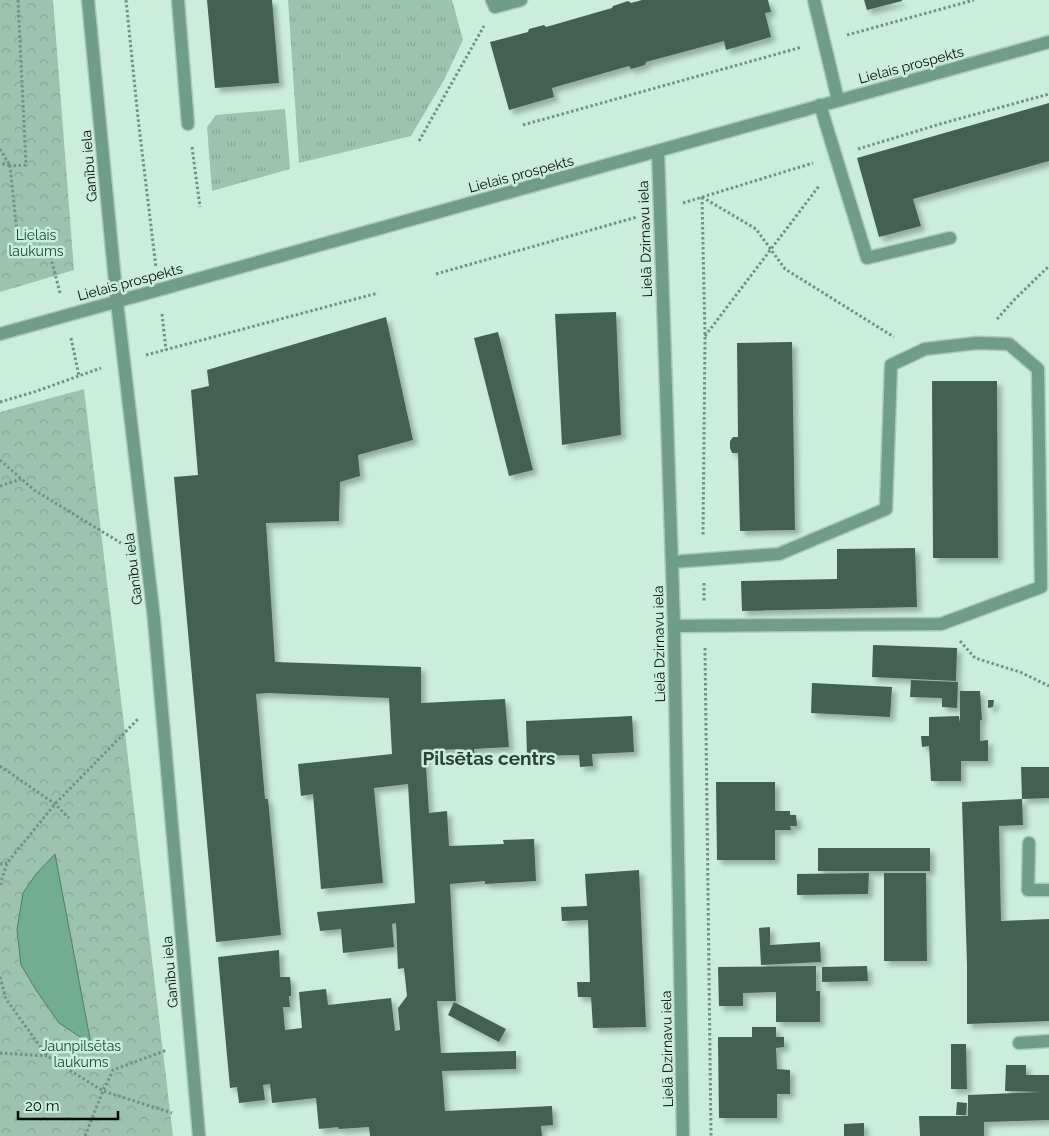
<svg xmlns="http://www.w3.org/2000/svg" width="1049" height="1136" font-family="Raleway,sans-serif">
<defs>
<pattern id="grass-tufts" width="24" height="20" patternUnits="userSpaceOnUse" patternTransform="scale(1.25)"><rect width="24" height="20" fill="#9dc3b0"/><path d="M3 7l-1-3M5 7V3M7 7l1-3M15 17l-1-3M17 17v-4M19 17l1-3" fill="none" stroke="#86a696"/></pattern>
<pattern id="park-crowns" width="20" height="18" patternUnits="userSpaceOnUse" patternTransform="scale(1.25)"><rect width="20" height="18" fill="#9dc3b0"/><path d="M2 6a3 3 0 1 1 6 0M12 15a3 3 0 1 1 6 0" fill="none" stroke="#86a696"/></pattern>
<filter id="shadow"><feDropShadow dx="4.5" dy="4.5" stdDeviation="2.5" flood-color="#0004"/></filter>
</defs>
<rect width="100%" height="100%" fill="#caeddc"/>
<g fill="url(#grass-tufts)">
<polygon points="288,0 452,0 463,40 444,80 411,136 299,163"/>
<polygon points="285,109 290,169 212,191 207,127 216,115"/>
</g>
<g fill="url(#park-crowns)">
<polygon points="0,0 53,0 74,270 0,292"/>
<polygon points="84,389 173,1136 0,1136 0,412"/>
</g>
<polygon fill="#72ac91" stroke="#517d68" points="55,854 91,1044 59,1023 36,990 21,965 17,930 23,893 36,874"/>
<g fill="#436153" filter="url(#shadow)">
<polygon points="207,0 272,0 279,83 215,88"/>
<polygon points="642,0 768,0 771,12 765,13 771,37 726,50 724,41 646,62 645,65 631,69 629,66 552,88 554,97 509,110 490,42 528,32 529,29 544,25 546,27 612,8 613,6 628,1 631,3"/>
<polygon points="864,0 902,0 902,1 867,10"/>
<polygon points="1049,103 1049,161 913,199 921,226 879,237 857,158"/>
<polygon points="616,312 621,435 562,445 555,314"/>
<polygon points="386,317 413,440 358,455 360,476 340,482 339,521 266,523 275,662 421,667 421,703 505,699 509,747 474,749 475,758 460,759 460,749 425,751 429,813 447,811 449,846 504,844 503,840 534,839 536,881 485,884 485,881 450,884 456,1001 437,1001 441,1053 516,1051 516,1069 442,1071 445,1111 552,1106 553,1125 541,1126 542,1136 370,1136 369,1127 339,1129 338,1127 319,1129 316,1098 272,1103 270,1084 263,1085 265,1100 239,1103 237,1087 230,1088 218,957 279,950 280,977 290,977 291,988 291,996 289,996 290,1007 283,1007 285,1030 302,1028 299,992 326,989 328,1005 391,998 395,1031 400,1030 398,1008 407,996 404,968 398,969 396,923 392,924 394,947 343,953 341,929 320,931 317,912 415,903 408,784 374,788 383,883 321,889 313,794 301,796 298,764 392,754 389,698 268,693 256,694 265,799 268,799 281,935 216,942 174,477 198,475 191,390 209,386 207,370"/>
<polygon points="498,332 533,470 509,476 474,338"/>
<polygon points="792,342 795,530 740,531 738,453 732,453 730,448 730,441 733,437 738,437 737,343"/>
<polygon points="932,381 997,381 998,558 933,558"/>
<polygon points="915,548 917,607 742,611 741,581 837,579 837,549"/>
<polygon points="873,645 957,648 956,681 872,677"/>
<polygon points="911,680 958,682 957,708 942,707 942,698 910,697"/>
<polygon points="812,683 892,687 890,717 811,713"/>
<polygon points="960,691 980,691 982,720 980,720 980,741 988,740 988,761 961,761 961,781 931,781 929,746 922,747 921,736 929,736 929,717 959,716 960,723"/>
<polygon points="988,700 994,700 993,707 988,708"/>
<polygon points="632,716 634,752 592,754 593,766 580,767 579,755 527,756 526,721"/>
<polygon points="1021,767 1049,767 1049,798 1022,799"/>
<polygon points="716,782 775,782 775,811 790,811 790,815 796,815 797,826 790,826 791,830 775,830 775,860 717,860"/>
<polygon points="1022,799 1023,825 999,826 1001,921 1049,919 1049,1021 967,1024 967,964 962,802"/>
<rect x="818" y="848" width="112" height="23"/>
<polygon points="639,870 646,1027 593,1028 591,997 578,997 577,982 590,982 588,920 562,921 561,907 587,906 585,874"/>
<polygon points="869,873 868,894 797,895 797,874"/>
<polygon points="884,873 926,873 927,961 884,961"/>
<polygon points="770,927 770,945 820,942 821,962 761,965 759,928"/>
<polygon points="816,966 816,991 820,991 820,1022 776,1022 776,992 743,993 743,1006 719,1006 718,967"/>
<polygon points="867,966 868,981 822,982 822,967"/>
<polygon points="454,1002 506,1029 499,1042 448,1015"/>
<polygon points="752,1027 776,1027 776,1037 784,1037 784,1047 776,1048 777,1069 790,1070 790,1094 777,1094 777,1118 719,1118 718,1037 752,1037"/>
<polygon points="951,1044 966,1044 967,1089 951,1089"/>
<polygon points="1006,1065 1026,1065 1026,1075 1049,1075 1049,1120 984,1122 984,1136 920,1136 919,1116 968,1116 968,1095 1041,1092 1005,1091"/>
<polygon points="957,1102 967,1103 966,1115 956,1115"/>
<polygon points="864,1123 864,1136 844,1136 844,1124"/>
</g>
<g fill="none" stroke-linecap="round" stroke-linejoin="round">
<g stroke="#aac9ba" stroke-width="15">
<g id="service">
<polyline points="178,0 188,124"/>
<polyline points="1029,843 1028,890 1049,890"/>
<polyline points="1019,1043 1049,1041"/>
</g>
</g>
<g stroke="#aac9ba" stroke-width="15">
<g id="minor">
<polyline points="492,0 495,7 521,0"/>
<polyline points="814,0 838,100"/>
<polyline points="820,105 867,258 950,238"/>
<polyline points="658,151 674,626 683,1136"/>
<polyline points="672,562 779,554 886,509 891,365 925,349 977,343 1009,344 1038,369 1041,587 941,624 674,626"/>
</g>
</g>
<g stroke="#aac9ba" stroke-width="15">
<g id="tertiary">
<polyline points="88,0 117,302 154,619 199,1136"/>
<polyline points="0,334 1049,42"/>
</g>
</g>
<g stroke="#768f83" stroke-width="3" stroke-dasharray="2.5 2.5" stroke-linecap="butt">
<polyline points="126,0 138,118 156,268"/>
<polyline points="847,35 974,0"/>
<polyline points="523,125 802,47"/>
<polyline points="419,141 484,26"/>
<polyline points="192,147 200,207"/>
<polyline points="0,149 10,166 0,163"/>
<polyline points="858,149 940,124 1049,94"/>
<polyline points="702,197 705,337 703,537"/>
<polyline points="702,197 756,229 785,269 894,337"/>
<polyline points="683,203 813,163"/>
<polyline points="18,242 10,166 26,165 18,0"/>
<polyline points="48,247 60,293"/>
<polyline points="436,274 637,217"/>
<polyline points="162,314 166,350"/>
<polyline points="997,319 1015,299 1049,266"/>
<polyline points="705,336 819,186"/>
<polyline points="71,338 79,376"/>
<polyline points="146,355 378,293"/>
<polyline points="0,402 37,391 101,368"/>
<polyline points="0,460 34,490 121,543"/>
<polyline points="0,486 21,479"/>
<polyline points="704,583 704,602"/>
<polyline points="960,641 975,658 1020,672 1049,686"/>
<polyline points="705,648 711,1136"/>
<polyline points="0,766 55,804 69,818"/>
<polyline points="0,864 7,863"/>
<polyline points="0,885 7,863 55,804 138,719"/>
<polyline points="0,977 6,999 47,1056 103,1091 172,1113"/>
<polyline points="0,1053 47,1056"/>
<polyline points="85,1136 103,1091 113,1070 167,1050"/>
</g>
<use href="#service" stroke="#6f9d88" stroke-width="12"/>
<use href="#minor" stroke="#6f9d88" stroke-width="12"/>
<use href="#tertiary" stroke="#6f9d88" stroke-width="12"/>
</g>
<g text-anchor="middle" stroke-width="5" stroke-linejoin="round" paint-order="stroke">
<g font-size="14" fill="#040f09" stroke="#caeddc">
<text transform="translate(911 65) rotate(-15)" y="5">Lielais prospekts</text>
<text transform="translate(89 166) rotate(-95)" y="5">Ganību iela</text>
<text transform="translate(521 174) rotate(-15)" y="5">Lielais prospekts</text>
<text transform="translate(645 239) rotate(-92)" y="5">Lielā Dzirnavu iela</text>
<text transform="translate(130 282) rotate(-15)" y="5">Lielais prospekts</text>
<text transform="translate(133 569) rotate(-97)" y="5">Ganību iela</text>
<text transform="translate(659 644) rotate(-91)" y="5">Lielā Dzirnavu iela</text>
<text transform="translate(170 972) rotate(-95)" y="5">Ganību iela</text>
<text transform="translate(667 1049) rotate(-91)" y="5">Lielā Dzirnavu iela</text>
</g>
<g font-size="14" fill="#1a4936" stroke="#caeddc">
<text x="36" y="240">Lielais<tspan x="36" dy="16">laukums</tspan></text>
<text x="81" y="1051">Jaunpilsētas<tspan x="81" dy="16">laukums</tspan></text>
</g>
<g font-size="19" font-weight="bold" fill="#264336" stroke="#caeddc">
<text x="489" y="765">Pilsētas centrs</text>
</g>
</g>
<path d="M18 1111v8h100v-8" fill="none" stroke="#040f09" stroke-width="2.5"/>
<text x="25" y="1111" font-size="15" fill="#040f09" stroke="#caeddc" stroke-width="4" paint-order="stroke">20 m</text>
</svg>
